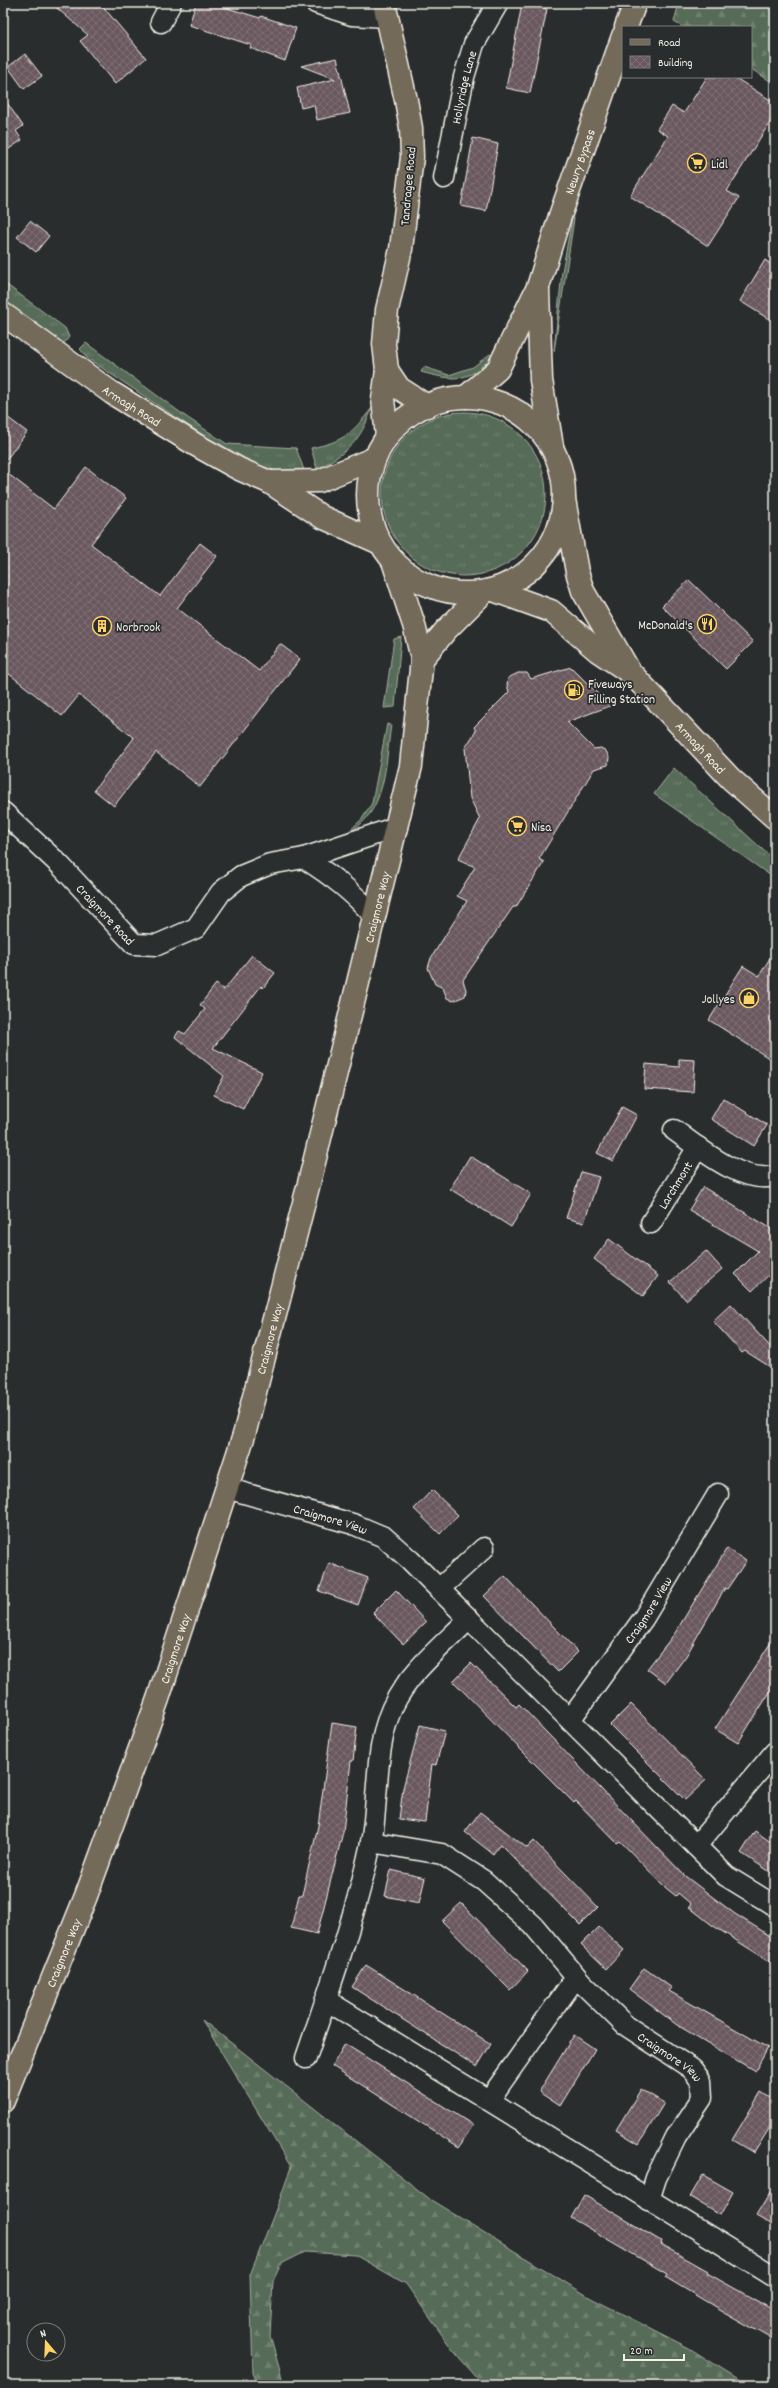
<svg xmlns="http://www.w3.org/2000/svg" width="778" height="2388" font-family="Dekko,sans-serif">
<defs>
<pattern id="grass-tufts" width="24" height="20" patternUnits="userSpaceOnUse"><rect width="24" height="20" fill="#576c58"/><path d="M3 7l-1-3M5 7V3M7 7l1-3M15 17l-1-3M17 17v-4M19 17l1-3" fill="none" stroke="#708170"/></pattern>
<pattern id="forest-firs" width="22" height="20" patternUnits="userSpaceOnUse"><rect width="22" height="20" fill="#576c58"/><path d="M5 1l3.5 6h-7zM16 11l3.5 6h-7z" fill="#708170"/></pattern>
<pattern id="building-cross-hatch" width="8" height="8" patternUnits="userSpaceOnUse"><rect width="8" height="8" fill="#6a585f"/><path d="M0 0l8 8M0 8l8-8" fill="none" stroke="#807076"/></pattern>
</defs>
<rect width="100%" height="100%" fill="#2a2d2e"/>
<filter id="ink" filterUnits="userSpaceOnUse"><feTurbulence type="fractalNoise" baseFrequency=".025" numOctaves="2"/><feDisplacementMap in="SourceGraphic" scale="8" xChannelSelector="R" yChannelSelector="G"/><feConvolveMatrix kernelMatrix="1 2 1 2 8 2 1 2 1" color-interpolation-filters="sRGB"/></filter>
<g filter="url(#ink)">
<g fill="url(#grass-tufts)" stroke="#a6aea0">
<polygon points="572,219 574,219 554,351 562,272"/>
<polygon points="3,282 65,328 69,337 62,346 3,302"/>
<polygon points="86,343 185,416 227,444 296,448 304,470 285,473 253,464 219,446 87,358 80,349"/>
<path d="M490,354L492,356C470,384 451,380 421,372L424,367L449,375L473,367Z"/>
<path d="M372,408C360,442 348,452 317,469L311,448C345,441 351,434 372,408Z"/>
<circle cx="464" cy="494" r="82"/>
<polygon points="401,637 395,707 384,708 394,639"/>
<path d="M387,724L391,725C385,765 387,814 346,834L362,819L372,803Z"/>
<polygon points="674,768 775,861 774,878 654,794"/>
</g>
<g fill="url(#forest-firs)" stroke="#a6aea0">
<polygon points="679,3 775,3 775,84 751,69 751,27 683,27 674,22"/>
<polygon points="202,2020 431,2200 591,2298 689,2348 748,2385 483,2385 452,2349 406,2284 355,2255 305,2252 281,2264 273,2281 270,2336 284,2385 258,2385 253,2373 250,2275 280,2199 291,2167"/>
</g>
<g fill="url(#building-cross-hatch)" stroke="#f4f1e8">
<polygon points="51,3 100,3 146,58 115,84 80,41 88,35"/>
<polygon points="196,3 211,3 260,18 261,16 296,28 285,61 250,48 251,45 189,25"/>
<polygon points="522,4 547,9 530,93 506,88"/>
<polygon points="25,54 42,76 24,89 8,67"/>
<polygon points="337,58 350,113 317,120 314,105 301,108 297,88 335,79 301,66"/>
<polygon points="707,77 734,77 775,103 775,114 727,191 739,198 708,246 630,196 668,136 657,129 672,106 684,113"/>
<polygon points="3,97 23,126 16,131 22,140 3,153"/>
<polygon points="473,138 498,144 486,211 461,206"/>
<polygon points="30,221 49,236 36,252 17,237"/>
<polygon points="765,260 775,267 775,323 740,301"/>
<polygon points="3,414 27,432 3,464"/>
<polygon points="86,467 126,498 91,544 160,596 200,543 217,556 177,608 259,671 280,644 300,659 200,787 156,752 114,806 94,790 134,738 79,695 62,716 3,669 3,470 54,509"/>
<polygon points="689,580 753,642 726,669 662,606"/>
<polygon points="571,667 610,706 567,722 594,749 601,748 606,751 609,757 608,765 594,769 539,859 544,862 516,907 513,907 463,980 466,990 465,996 453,1001 447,998 443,988 435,984 428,968 431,958 467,901 457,896 475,867 458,859 480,819 470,798 465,748 476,731 474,727 509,692 507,685 508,678 518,673 527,673 531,679"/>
<polygon points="775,950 775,1062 709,1020 743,966 759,976"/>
<polygon points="252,955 275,973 263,988 261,986 213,1048 262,1072 243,1109 214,1095 224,1076 175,1037 179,1031 185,1034 205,1009 200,1005 216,984 224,990"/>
<polygon points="679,1059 695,1060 693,1092 644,1089 646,1064 679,1067"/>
<polygon points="723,1098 767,1125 754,1146 711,1119"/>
<polygon points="622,1107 637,1115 613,1161 597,1153"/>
<polygon points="470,1156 531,1194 511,1227 450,1189"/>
<polygon points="581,1172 599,1177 584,1223 566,1218"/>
<polygon points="703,1187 775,1231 775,1269 752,1291 735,1274 758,1251 689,1210"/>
<polygon points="609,1239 658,1276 643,1296 594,1259"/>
<polygon points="706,1251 722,1269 686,1300 670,1282"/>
<polygon points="731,1304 775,1352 775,1370 745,1351 742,1353 713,1321"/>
<polygon points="432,1490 458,1515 440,1534 414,1509"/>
<polygon points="727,1548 746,1561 727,1589 725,1588 686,1656 666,1683 647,1669 675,1633"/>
<polygon points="329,1563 368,1578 358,1605 319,1591"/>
<polygon points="505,1576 578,1652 558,1672 484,1596"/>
<polygon points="396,1590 426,1622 403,1644 373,1613"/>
<polygon points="775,1636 775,1684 738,1743 715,1729"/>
<polygon points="471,1663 516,1707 519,1704 685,1876 735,1914 775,1939 775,1965 712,1925 689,1907 691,1904 678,1893 676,1896 666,1888 620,1841 617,1843 576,1801 574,1803 531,1760 453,1681"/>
<polygon points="631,1704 706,1780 685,1800 610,1725"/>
<polygon points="332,1723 357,1727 353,1761 351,1761 343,1832 317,1934 291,1928 299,1895 302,1895 318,1826"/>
<polygon points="420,1725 445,1731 436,1765 432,1764 425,1822 399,1819 403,1788"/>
<polygon points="480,1812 527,1848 534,1841 598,1907 580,1925 500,1844 493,1854 465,1832"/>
<polygon points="755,1831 775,1845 775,1875 741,1853"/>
<polygon points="391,1870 425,1878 419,1903 385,1896"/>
<polygon points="461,1903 528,1971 510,1990 442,1921"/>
<polygon points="599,1927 624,1950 606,1969 581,1945"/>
<polygon points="366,1965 491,2044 477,2067 352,1987"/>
<polygon points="644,1968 672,1988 669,1991 768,2048 755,2071 677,2025 629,1989"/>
<polygon points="574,2035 595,2049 560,2106 539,2092"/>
<polygon points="345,2044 473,2125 459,2147 332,2066"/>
<polygon points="641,2089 664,2103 639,2144 616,2130"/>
<polygon points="761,2092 775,2101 775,2119 754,2153 732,2140"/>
<polygon points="703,2175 733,2192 720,2215 690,2197"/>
<polygon points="775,2185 775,2227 756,2216"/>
<polygon points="584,2195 661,2241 660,2244 708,2271 707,2273 775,2311 775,2341 717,2308 665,2277 667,2274 571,2218"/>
</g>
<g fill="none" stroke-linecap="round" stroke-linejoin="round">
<g stroke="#f4f1e8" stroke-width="23">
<g id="minor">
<polyline points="316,3 352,15 387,17"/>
<polyline points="161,22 171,3"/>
<path id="s1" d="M444,178L464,77L474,44L498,3"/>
<path id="s2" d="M3,812L60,865L134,944L157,945L196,928L221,892L241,876L270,864L304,858L397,827"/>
<path d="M304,858C332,876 352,891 374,916"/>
<path d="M674,1130C701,1149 741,1184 775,1176"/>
<path id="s3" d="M651,1223L698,1147"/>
<path id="s4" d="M226,1488L353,1524L384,1537L410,1560L726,1876L775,1906"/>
<polyline points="439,1589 484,1548"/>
<path id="s5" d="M570,1720L643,1619L718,1494"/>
<path id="s6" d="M371,1842L442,1854L484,1881L533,1925L581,1982L625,2025L692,2069L701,2081L702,2098L676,2137L656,2178L649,2200"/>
<polyline points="696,1846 775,1752"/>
<polyline points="326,2000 775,2277"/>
<path d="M306,2058C330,1987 356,1915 371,1843C379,1799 374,1749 392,1708C408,1673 442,1646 469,1619"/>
<polyline points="489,2100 576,1977"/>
</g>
</g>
<g stroke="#f4f1e8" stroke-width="25">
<g id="major">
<polyline points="564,499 577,572 583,591 627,667"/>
<path id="s7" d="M493,590L551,611L598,651L631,673L731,779L775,818"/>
</g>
</g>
<g stroke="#f4f1e8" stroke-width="25">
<g id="highway">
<polyline points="384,3 406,100 411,128 412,157 401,249 387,310 384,344 387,370 383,399 387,437"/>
<polyline points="626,27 635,3"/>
<polyline points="538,290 541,380 552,446"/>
<path id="s8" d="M3,314L112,393L196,445L239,469L269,482L322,517L380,543"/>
<polyline points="387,370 399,388 427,406"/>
<path id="s9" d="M466,397L498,369L538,287L560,216L623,36"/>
<circle cx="466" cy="495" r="98"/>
<polyline points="269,482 319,481 375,458"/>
<polyline points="422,659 446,630 484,592"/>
<path id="s10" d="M3,2101L86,1896L158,1699L244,1435L309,1183L411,766L422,659L414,625L393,561"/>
</g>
</g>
<use href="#minor" stroke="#2a2d2e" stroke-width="20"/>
<use href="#major" stroke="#736a5a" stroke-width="22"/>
<use href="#highway" stroke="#736a5a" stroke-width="22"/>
</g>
</g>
<defs>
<g id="supermarket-ring" transform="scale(1)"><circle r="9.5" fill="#2a2d2e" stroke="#ffd166" stroke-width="1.5"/><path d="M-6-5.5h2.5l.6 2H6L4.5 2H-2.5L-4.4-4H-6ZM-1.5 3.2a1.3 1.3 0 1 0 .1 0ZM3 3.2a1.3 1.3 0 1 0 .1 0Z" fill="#ffd166"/></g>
<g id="restaurant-ring" transform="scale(1)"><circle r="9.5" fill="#2a2d2e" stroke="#ffd166" stroke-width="1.5"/><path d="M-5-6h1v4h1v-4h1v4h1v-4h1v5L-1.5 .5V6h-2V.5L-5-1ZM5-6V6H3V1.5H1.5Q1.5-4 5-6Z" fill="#ffd166"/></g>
<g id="building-ring" transform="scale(1)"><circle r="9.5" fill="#2a2d2e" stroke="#ffd166" stroke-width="1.5"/><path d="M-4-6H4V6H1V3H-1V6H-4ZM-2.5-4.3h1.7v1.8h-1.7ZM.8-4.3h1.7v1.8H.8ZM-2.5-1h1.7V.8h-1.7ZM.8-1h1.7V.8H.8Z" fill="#ffd166"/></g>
<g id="fuel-ring" transform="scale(1)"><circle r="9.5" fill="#2a2d2e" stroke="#ffd166" stroke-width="1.5"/><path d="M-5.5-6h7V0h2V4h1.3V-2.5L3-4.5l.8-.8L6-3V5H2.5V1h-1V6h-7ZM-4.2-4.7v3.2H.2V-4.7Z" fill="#ffd166"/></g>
<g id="shop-ring" transform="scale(1)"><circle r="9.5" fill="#2a2d2e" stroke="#ffd166" stroke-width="1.5"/><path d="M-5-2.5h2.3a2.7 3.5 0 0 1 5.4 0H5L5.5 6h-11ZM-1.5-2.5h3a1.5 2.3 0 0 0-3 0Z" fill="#ffd166"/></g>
</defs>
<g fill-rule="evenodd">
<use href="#supermarket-ring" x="697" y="163"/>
<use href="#restaurant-ring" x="707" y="624"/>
<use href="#building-ring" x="102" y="626"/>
<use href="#fuel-ring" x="574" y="690"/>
<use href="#supermarket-ring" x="517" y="826"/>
<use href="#shop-ring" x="749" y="998"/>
</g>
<g text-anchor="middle" stroke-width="3.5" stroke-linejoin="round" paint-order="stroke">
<g font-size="13" fill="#f4f1e8" stroke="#2a2d2e">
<text dy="5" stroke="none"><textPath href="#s1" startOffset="93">Hollyridge Lane</textPath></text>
<text dy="5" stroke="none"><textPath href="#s9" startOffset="266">Newry Bypass</textPath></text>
<text transform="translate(407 186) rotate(-85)" y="5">Tandragee Road</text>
<text dy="5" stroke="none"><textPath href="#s8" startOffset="158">Armagh Road</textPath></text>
<text dy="5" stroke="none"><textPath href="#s7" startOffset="265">Armagh Road</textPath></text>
<text dy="5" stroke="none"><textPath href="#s10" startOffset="1253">Craigmore Way</textPath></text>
<text dy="5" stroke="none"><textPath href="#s2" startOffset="145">Craigmore Road</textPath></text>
<text dy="5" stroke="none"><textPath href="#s3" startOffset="45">Larchmont</textPath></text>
<text dy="5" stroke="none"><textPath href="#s10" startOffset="808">Craigmore Way</textPath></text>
<text dy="5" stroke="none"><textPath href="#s4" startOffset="109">Craigmore View</textPath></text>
<text dy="5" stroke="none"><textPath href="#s5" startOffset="135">Craigmore View</textPath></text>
<text dy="5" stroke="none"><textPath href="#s10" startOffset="484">Craigmore Way</textPath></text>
<text dy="5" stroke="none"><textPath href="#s10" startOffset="160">Craigmore Way</textPath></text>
<text dy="5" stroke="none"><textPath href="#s6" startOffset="379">Craigmore View</textPath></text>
</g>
<g font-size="13" fill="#f4f1e8" stroke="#2a2d2e" text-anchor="start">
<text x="711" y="168">Lidl</text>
<text x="693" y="629" text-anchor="end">McDonald's</text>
<text x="116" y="631">Norbrook</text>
<text x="588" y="688">Fiveways<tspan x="588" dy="15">Filling Station</tspan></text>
<text x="531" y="831">Nisa</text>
<text x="735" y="1003" text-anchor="end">Jollyes</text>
</g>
</g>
<rect width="778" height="2388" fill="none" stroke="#2a2d2e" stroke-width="16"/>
<rect x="8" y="8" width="762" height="2372" fill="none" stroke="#f4f1e8" stroke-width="1.5" filter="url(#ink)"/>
<rect x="622" y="26" width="130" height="52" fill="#2a2d2e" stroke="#7b7b78"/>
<rect x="630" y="39" width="20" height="6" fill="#736a5a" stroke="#7b7b78"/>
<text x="658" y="46" font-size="12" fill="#f4f1e8">Road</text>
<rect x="630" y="56" width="20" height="12" fill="url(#building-cross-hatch)" stroke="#7b7b78"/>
<text x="658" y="66" font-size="12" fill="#f4f1e8">Building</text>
<g transform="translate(46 2342) rotate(341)"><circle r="19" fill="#2a2d2e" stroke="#7b7b78"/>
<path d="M0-3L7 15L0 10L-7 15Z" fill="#ffd166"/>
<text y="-6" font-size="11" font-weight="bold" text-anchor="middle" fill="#f4f1e8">N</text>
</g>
<path d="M624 2354v6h60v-6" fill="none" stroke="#f4f1e8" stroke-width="2"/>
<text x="630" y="2354" font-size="12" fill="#f4f1e8" stroke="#2a2d2e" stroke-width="3" paint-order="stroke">20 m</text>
</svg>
